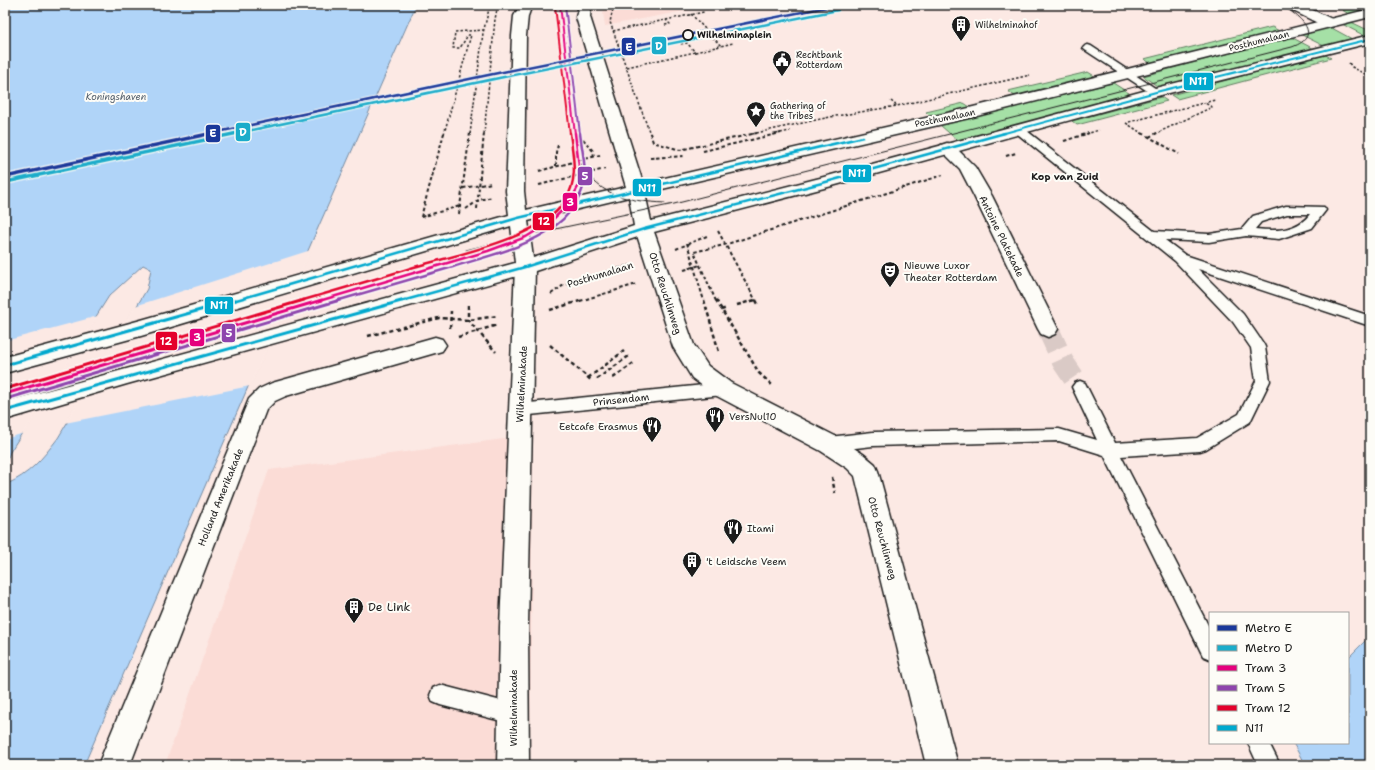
<svg xmlns="http://www.w3.org/2000/svg" width="1375" height="770" font-family="'Shantell Sans',sans-serif">
<rect width="100%" height="100%" fill="#fce9e4"/>
<filter id="ink" filterUnits="userSpaceOnUse"><feTurbulence type="fractalNoise" baseFrequency=".025" numOctaves="2"/><feDisplacementMap in="SourceGraphic" scale="8" xChannelSelector="R" yChannelSelector="G"/><feConvolveMatrix kernelMatrix="1 2 1 2 8 2 1 2 1" color-interpolation-filters="sRGB"/></filter>
<g filter="url(#ink)">
<g fill="#fbdcd6">
<polygon points="608,5 716,5 605,26 603,12"/>
<polygon points="533,435 530,765 165,765 269,470"/>
</g>
<g fill="#a5e0a6" stroke="#607e61">
<polygon points="1361,5 1370,5 1370,9 1351,15 1342,10"/>
<polygon points="1351,22 1370,31 1370,34 1365,36 1342,24"/>
<polygon points="1272,27 1281,32 1152,64 1144,59"/>
<polygon points="1330,27 1352,39 1324,46 1302,35"/>
<polygon points="1291,37 1314,49 1160,88 1143,76"/>
<polygon points="1324,54 1331,58 1177,99 1171,95"/>
<polygon points="1088,72 1096,77 1016,97 1008,91"/>
<polygon points="1113,83 1132,95 958,141 940,125"/>
<polygon points="1161,97 1167,101 1077,125 1072,121"/>
<polygon points="964,103 973,109 931,117 926,112"/>
</g>
<g fill="#b0d4f8" stroke="#758aa0">
<path d="M5,5H416L248,387L84,765H5V485C30,474 42,459 58,438L147,289L151,269L143,265L109,296L10,452L5,466Z"/>
<polygon points="1370,636 1370,765 1305,765 1293,743 1348,743 1348,658"/>
</g>
<g fill="#fce9e4">
<polygon points="311,250 250,386 65,423 135,306"/>
<polygon points="98,316 24,433 5,439 5,341"/>
</g>
<g fill="none" stroke-linecap="round" stroke-linejoin="round">
<polyline stroke="#dacac6" stroke-width="22" stroke-dasharray="22 11" stroke-linecap="butt" points="1048,329 1063,362 1080,387"/>
<g stroke="#1c1c1c" stroke-width="3">
<g id="service">
<polygon points="1088,45 1091,46 1161,92 1156,95 1152,94 1085,50 1083,48 1085,46"/>
<path d="M1018,126L1022,127L1154,231L1209,234L1242,229L1253,216L1286,206L1324,207L1326,210L1312,228L1279,239L1246,236L1209,242L1165,240L1185,255L1370,316V326L1198,269L1243,314L1263,343L1265,347L1270,381L1250,422L1206,449L1200,451L1121,456L1210,629V659L1203,656L1104,455L1059,441L873,446L829,451L823,449L821,444L823,439L829,437L873,432L1059,429L1097,440L1072,387L1075,383L1080,381L1085,383L1115,443L1197,438L1239,414L1256,381L1251,348L1233,322L1175,261L1014,131L1013,129L1014,127ZM1287,214H1310C1296,232 1276,231 1255,229L1261,222Z"/>
<polygon points="723,383 728,385 731,389 728,393 723,395 520,416 515,414 512,410 515,406 520,404"/>
<polygon points="440,685 513,704 520,707 523,714 520,721 513,724 440,705 433,702 430,695 433,688"/>
<polygon points="1248,743 1269,743 1280,765 1258,765"/>
</g>
</g>
<g stroke="#1c1c1c" stroke-width="3">
<g id="pedestrian">
<polygon points="947,143 953,145 975,167 992,196 1058,329 1055,334 1048,337 1041,334 1038,329 974,196 960,169 939,148 941,145"/>
<polygon points="435,337 442,339 446,345 442,351 286,396 275,401 266,410 130,765 98,765 249,399 259,389 272,383"/>
</g>
</g>
<g stroke="#1c1c1c" stroke-width="3">
<polygon id="minor" points="1286,5 1302,5 1334,20 1336,23 1334,26 1324,26 1287,8"/>
</g>
<g stroke="#1c1c1c" stroke-width="3">
<g id="tertiary">
<polygon points="644,223 650,225 653,229 694,345 708,366 731,383 837,437 863,454 875,464 878,471 958,765 926,765 855,476 847,468 821,451 715,395 692,378 673,347 635,229 638,225"/>
<polygon points="525,261 532,262 535,267 528,627 529,765 497,765 500,627 515,267 518,262"/>
</g>
</g>
<g stroke="#1c1c1c" stroke-width="3">
<path id="secondary" d="M520,5H532L528,16L526,36L524,191L526,210L626,187L576,17L579,5H591L590,17L643,183L969,108L1370,9V17L969,118L645,193L651,221L820,178L1151,89L1370,35V43L1161,95L832,186L650,233L532,272L127,384L5,420V402L515,263L511,226L141,336L5,373V357L141,320L509,215L506,191L512,36L514,16ZM629,197L634,226L533,258L528,221Z"/>
</g>
<g stroke="#1c1c1c" stroke-width="1.5" stroke-dasharray="2.5 2" stroke-linecap="butt">
<polyline points="614,5 610,22 650,134"/>
<polyline points="691,14 721,46"/>
<polyline points="665,25 670,24 666,20"/>
<polyline points="613,31 704,12"/>
<polyline points="695,52 733,43"/>
<polyline points="1349,63 1352,67 1370,77"/>
<polyline points="627,67 695,52 687,43 680,44"/>
<polyline points="891,101 897,106"/>
<polyline points="1129,122 1215,100"/>
<polyline points="1126,123 1143,134"/>
<polyline points="444,134 471,35 468,35 460,48 453,48 455,32 483,30"/>
<polyline points="470,134 483,33 490,5"/>
<polyline points="484,134 495,19 498,5"/>
<polyline points="752,134 830,117 897,106 1030,75"/>
<polyline points="776,134 790,131"/>
<polyline points="1086,134 1099,130"/>
<polyline points="1155,134 1212,107 1205,103"/>
</g>
<g stroke="#1c1c1c" stroke-width="2" stroke-dasharray="3.5 2.5" stroke-linecap="butt">
<polyline points="650,133 653,142 680,150 757,133"/>
<polyline points="1142,133 1179,154"/>
<polyline points="1149,137 1157,133"/>
<polyline points="583,139 593,151 594,157"/>
<polyline points="1064,141 1089,133"/>
<polyline points="703,151 781,133"/>
<polyline points="1006,156 1016,153"/>
<polyline points="650,158 685,156"/>
<polyline points="556,166 556,152 558,145"/>
<polyline points="539,171 600,155"/>
<polyline points="539,185 605,169"/>
<polyline points="463,188 492,183"/>
<polyline points="466,209 479,200 492,197"/>
<polyline points="477,209 484,133"/>
<polyline points="459,214 470,133"/>
<polyline points="421,217 444,133"/>
<polyline points="421,217 460,206"/>
<polyline points="718,231 756,301"/>
<polyline points="687,243 704,301"/>
<polyline points="676,249 707,236"/>
<polyline points="684,270 700,265"/>
<polyline points="551,294 564,285 630,265"/>
<polyline points="580,301 637,284"/>
<polyline points="716,301 694,252 724,245 943,175"/>
<polyline points="752,301 756,300"/>
</g>
<g stroke="#1c1c1c" stroke-width="2.5" stroke-dasharray="4 3" stroke-linecap="butt">
<polyline points="704,300 719,352"/>
<polyline points="716,300 759,373 772,385"/>
<polyline points="756,300 759,306"/>
<polyline points="468,305 468,320 496,352"/>
<polyline points="737,305 755,300"/>
<polyline points="550,310 583,300"/>
<polyline points="721,310 727,308"/>
<polyline points="450,328 451,311"/>
<polyline points="368,336 439,318 468,320 498,316"/>
<polyline points="458,337 497,325"/>
<polyline points="550,345 592,381"/>
<polyline points="588,378 624,351"/>
<polyline points="613,378 635,362"/>
<polyline points="597,379 629,356"/>
<polyline points="832,477 835,493"/>
</g>
<use href="#service" fill="#fdfcf7" fill-rule="evenodd"/>
<use href="#pedestrian" fill="#fdfcf7" fill-rule="evenodd"/>
<use href="#minor" fill="#fdfcf7" fill-rule="evenodd"/>
<use href="#tertiary" fill="#fdfcf7" fill-rule="evenodd"/>
<use href="#secondary" fill="#fdfcf7" fill-rule="evenodd"/>
<g stroke="#1c1c1c" stroke-width="1">
<path d="M578,157C594,196 627,201 665,203"/>
<path d="M466,250L508,239L674,204L1292,47C1325,35 1298,15 1281,5"/>
</g>
<g stroke="#fdfcf7" stroke-width="4">
<polyline id="bus-1-far2" points="1001,134 1156,92 1370,39"/>
</g>
<g stroke="#fdfcf7" stroke-width="5">
<g id="bus-1-far1">
<polyline points="233,301 518,218 863,137"/>
<polyline points="402,301 525,267 644,229 826,182 1005,133"/>
</g>
</g>
<g stroke="#fdfcf7" stroke-width="6">
<g id="bus-1">
<polyline points="5,365 236,300"/>
<polyline points="5,411 405,300"/>
</g>
</g>
<use href="#bus-1-far2" stroke="#00a9ce" stroke-width="2"/>
<use href="#bus-1-far1" stroke="#00a9ce" stroke-width="2.5"/>
<use href="#bus-1" stroke="#00a9ce" stroke-width="3"/>
<g stroke="#fdfcf7" stroke-width="4">
<polyline id="tram-1-far2" points="560,5 575,134"/>
</g>
<g stroke="#fdfcf7" stroke-width="5">
<polyline id="tram-1-far1" points="319,301 488,251 526,237 549,223 568,205 578,187 580,175 575,133"/>
</g>
<g stroke="#fdfcf7" stroke-width="6">
<polyline id="tram-1" points="5,394 322,300"/>
</g>
<g stroke="#fdfcf7" stroke-width="4">
<polyline id="tram-2-far2" points="565,5 580,134"/>
</g>
<g stroke="#fdfcf7" stroke-width="5">
<path id="tram-2-far1" d="M336,301C375,290 414,278 453,267C487,256 526,248 555,226C566,218 575,207 581,193C589,175 582,152 580,133"/>
</g>
<g stroke="#fdfcf7" stroke-width="6">
<polyline id="tram-2" points="6,399 340,300"/>
</g>
<g stroke="#fdfcf7" stroke-width="4">
<polyline id="tram-3-far2" points="555,6 570,134"/>
</g>
<g stroke="#fdfcf7" stroke-width="5">
<path id="tram-3-far1" d="M300,301C338,290 376,279 414,267C455,255 542,238 565,201C579,179 573,157 570,133"/>
</g>
<g stroke="#fdfcf7" stroke-width="6">
<polyline id="tram-3" points="5,389 304,300"/>
</g>
<use href="#tram-1-far2" stroke="#e5007d" stroke-width="2"/>
<use href="#tram-1-far1" stroke="#e5007d" stroke-width="2.5"/>
<use href="#tram-1" stroke="#e5007d" stroke-width="3"/>
<use href="#tram-2-far2" stroke="#8e44ad" stroke-width="2"/>
<use href="#tram-2-far1" stroke="#8e44ad" stroke-width="2.5"/>
<use href="#tram-2" stroke="#8e44ad" stroke-width="3"/>
<use href="#tram-3-far2" stroke="#e4002b" stroke-width="2"/>
<use href="#tram-3-far1" stroke="#e4002b" stroke-width="2.5"/>
<use href="#tram-3" stroke="#e4002b" stroke-width="3"/>
<g stroke="#fdfcf7" stroke-width="4.5">
<polyline id="metro-1-far1" points="208,134 498,73 837,5"/>
</g>
<g stroke="#fdfcf7" stroke-width="6">
<polyline id="metro-1" points="5,177 213,133"/>
</g>
<g stroke="#fdfcf7" stroke-width="4.5">
<polyline id="metro-2-far1" points="233,134 499,78 838,10"/>
</g>
<g stroke="#fdfcf7" stroke-width="6">
<polyline id="metro-2" points="6,182 238,133"/>
</g>
<use href="#metro-1-far1" stroke="#1a389a" stroke-width="2.5"/>
<use href="#metro-1" stroke="#1a389a" stroke-width="3.5"/>
<use href="#metro-2-far1" stroke="#1bacca" stroke-width="2.5"/>
<use href="#metro-2" stroke="#1bacca" stroke-width="3.5"/>
</g>
</g>
<defs>
<g id="building-pin" transform="scale(1)"><path d="M0 17L-7.5 6A9.5 9.5 0 1 1 7.5 6Z" fill="#1c1c1c" stroke="#fdfcf7"/><path d="M-4-6H4V6H1V3H-1V6H-4ZM-2.5-4.3h1.7v1.8h-1.7ZM.8-4.3h1.7v1.8H.8ZM-2.5-1h1.7V.8h-1.7ZM.8-1h1.7V.8H.8Z" fill="#fff"/></g>
<g id="civic-pin" transform="scale(1)"><path d="M0 17L-7.5 6A9.5 9.5 0 1 1 7.5 6Z" fill="#1c1c1c" stroke="#fdfcf7"/><path d="M-.6-6.5H3V-4.5H.6V-3L4-1V1h2V6H-6V1h2V-1L-.6-3ZM-1.2 2.5V6h2.4V2.5Z" fill="#fff"/></g>
<g id="sight-pin" transform="scale(1)"><path d="M0 17L-7.5 6A9.5 9.5 0 1 1 7.5 6Z" fill="#1c1c1c" stroke="#fdfcf7"/><path d="M0-6L1.8-2.2L6-1.7L2.9 1.2L3.7 5.4L0 3.3L-3.7 5.4L-2.9 1.2L-6-1.7L-1.8-2.2Z" fill="#fff"/></g>
<g id="theatre-pin" transform="scale(1)"><path d="M0 17L-7.5 6A9.5 9.5 0 1 1 7.5 6Z" fill="#1c1c1c" stroke="#fdfcf7"/><path d="M-5-5.5Q0-4 5-5.5V0Q5 5 0 6Q-5 5-5 0ZM-3.3-2.5H-1v1.5H-3.3ZM1-2.5H3.3v1.5H1ZM-2.8 1Q0 5.5 2.8 1Z" fill="#fff"/></g>
<g id="restaurant-pin" transform="scale(1)"><path d="M0 17L-7.5 6A9.5 9.5 0 1 1 7.5 6Z" fill="#1c1c1c" stroke="#fdfcf7"/><path d="M-5-6h1v4h1v-4h1v4h1v-4h1v5L-1.5 .5V6h-2V.5L-5-1ZM5-6V6H3V1.5H1.5Q1.5-4 5-6Z" fill="#fff"/></g>
</defs>
<g fill-rule="evenodd">
<use href="#building-pin" x="961" y="25"/>
<use href="#civic-pin" x="782" y="60"/>
<use href="#sight-pin" x="756" y="111"/>
<use href="#theatre-pin" x="890" y="271"/>
<use href="#restaurant-pin" x="715" y="416"/>
<use href="#restaurant-pin" x="652" y="426"/>
<use href="#restaurant-pin" x="733" y="528"/>
<use href="#building-pin" x="692" y="561"/>
<use href="#building-pin" x="354" y="607"/>
</g>
<circle fill="#fdfcf7" stroke="#1c1c1c" stroke-width="2" cx="688" cy="35" r="5"/>
<g text-anchor="middle" stroke-width="4" stroke-linejoin="round" paint-order="stroke">
<g font-size="9" fill="#1c1c1c" stroke="#fdfcf7" text-anchor="start">
<text x="975" y="28">Wilhelminahof</text>
<text x="796" y="58">Rechtbank<tspan x="796" dy="10">Rotterdam</tspan></text>
<text x="770" y="109">Gathering of<tspan x="770" dy="10">the Tribes</tspan></text>
</g>
<g font-size="9" font-weight="bold" fill="#1c1c1c" stroke="#fdfcf7" text-anchor="start">
<text x="697" y="38">Wilhelminaplein</text>
</g>
<g font-size="9" fill="#1c1c1c" stroke="#fdfcf7">
<text transform="translate(1259 41) rotate(-14)" y="3">Posthumalaan</text>
<text transform="translate(945 118) rotate(-12)" y="3">Posthumalaan</text>
</g>
<g font-size="9" font-style="italic" fill="#505c69" stroke="#fdfcf7">
<text x="116" y="100">Koningshaven</text>
</g>
<g font-size="10" font-weight="bold" fill="#1c1c1c" stroke="#fdfcf7">
<text x="1065" y="180">Kop van Zuid</text>
</g>
<g font-size="10" fill="#1c1c1c" stroke="#fdfcf7">
<text transform="translate(1002 236) rotate(64)" y="4">Antoine Platekade</text>
<text transform="translate(600 274) rotate(-17)" y="4">Posthumalaan</text>
<text transform="translate(666 293) rotate(72)" y="4">Otto Reuchlinweg</text>
<text transform="translate(521 384) rotate(-87)" y="4">Wilhelminakade</text>
<text transform="translate(621 399) rotate(-6)" y="4">Prinsendam</text>
<text transform="translate(220 497) rotate(-68)" y="4">Holland Amerikakade</text>
<text transform="translate(883 538) rotate(75)" y="4">Otto Reuchlinweg</text>
<text transform="translate(513 708) rotate(-90)" y="4">Wilhelminakade</text>
</g>
<g font-size="10" fill="#1c1c1c" stroke="#fdfcf7" text-anchor="start">
<text x="904" y="269">Nieuwe Luxor<tspan x="904" dy="12">Theater Rotterdam</tspan></text>
<text x="729" y="420">VersNul10</text>
<text x="638" y="430" text-anchor="end">Eetcafe Erasmus</text>
<text x="747" y="532">Itami</text>
<text x="706" y="565">'t Leidsche Veem</text>
</g>
<g font-size="12" fill="#1c1c1c" stroke="#fdfcf7" text-anchor="start">
<text x="368" y="611">De Link</text>
</g>
</g>
<g stroke="#fdfcf7" stroke-width="1.5">
<rect x="651" y="36" width="16" height="19" rx="4" fill="#1bacca"/>
<rect x="621" y="37" width="15" height="19" rx="4" fill="#1a389a"/>
<rect x="1183" y="72" width="31" height="19" rx="4" fill="#00a9ce"/>
<rect x="235" y="122" width="16" height="20" rx="4" fill="#1bacca"/>
<rect x="205" y="124" width="16" height="19" rx="4" fill="#1a389a"/>
<rect x="842" y="164" width="30" height="19" rx="4" fill="#00a9ce"/>
<rect x="577" y="166" width="16" height="20" rx="4" fill="#8e44ad"/>
<rect x="632" y="178" width="30" height="19" rx="4" fill="#00a9ce"/>
<rect x="562" y="192" width="16" height="20" rx="4" fill="#e5007d"/>
<rect x="532" y="212" width="23" height="19" rx="4" fill="#e4002b"/>
<rect x="204" y="296" width="30" height="19" rx="4" fill="#00a9ce"/>
<rect x="221" y="323" width="15" height="20" rx="4" fill="#8e44ad"/>
<rect x="189" y="328" width="16" height="19" rx="4" fill="#e5007d"/>
<rect x="155" y="331" width="23" height="20" rx="4" fill="#e4002b"/>
</g>
<g font-size="11" text-anchor="middle" font-weight="bold" fill="#fff">
<text x="659" y="50">D</text>
<text x="629" y="51">E</text>
<text x="1198" y="85">N11</text>
<text x="243" y="136">D</text>
<text x="213" y="137">E</text>
<text x="857" y="177">N11</text>
<text x="585" y="180">5</text>
<text x="647" y="192">N11</text>
<text x="570" y="206">3</text>
<text x="544" y="225">12</text>
<text x="219" y="309">N11</text>
<text x="229" y="337">5</text>
<text x="197" y="341">3</text>
<text x="166" y="345">12</text>
</g>
<rect width="1375" height="770" fill="none" stroke="#fdfcf7" stroke-width="20"/>
<rect x="10" y="10" width="1355" height="750" fill="none" stroke="#1c1c1c" stroke-width="1.5" filter="url(#ink)"/>
<rect x="1209" y="612" width="140" height="132" fill="#fdfcf7" stroke="#a3a29f"/>
<rect x="1217" y="625" width="20" height="6" fill="#1a389a" stroke="#a3a29f"/>
<text x="1245" y="632" font-size="12" fill="#1c1c1c">Metro E</text>
<rect x="1217" y="645" width="20" height="6" fill="#1bacca" stroke="#a3a29f"/>
<text x="1245" y="652" font-size="12" fill="#1c1c1c">Metro D</text>
<rect x="1217" y="665" width="20" height="6" fill="#e5007d" stroke="#a3a29f"/>
<text x="1245" y="672" font-size="12" fill="#1c1c1c">Tram 3</text>
<rect x="1217" y="685" width="20" height="6" fill="#8e44ad" stroke="#a3a29f"/>
<text x="1245" y="692" font-size="12" fill="#1c1c1c">Tram 5</text>
<rect x="1217" y="705" width="20" height="6" fill="#e4002b" stroke="#a3a29f"/>
<text x="1245" y="712" font-size="12" fill="#1c1c1c">Tram 12</text>
<rect x="1217" y="725" width="20" height="6" fill="#00a9ce" stroke="#a3a29f"/>
<text x="1245" y="732" font-size="12" fill="#1c1c1c">N11</text>
</svg>
